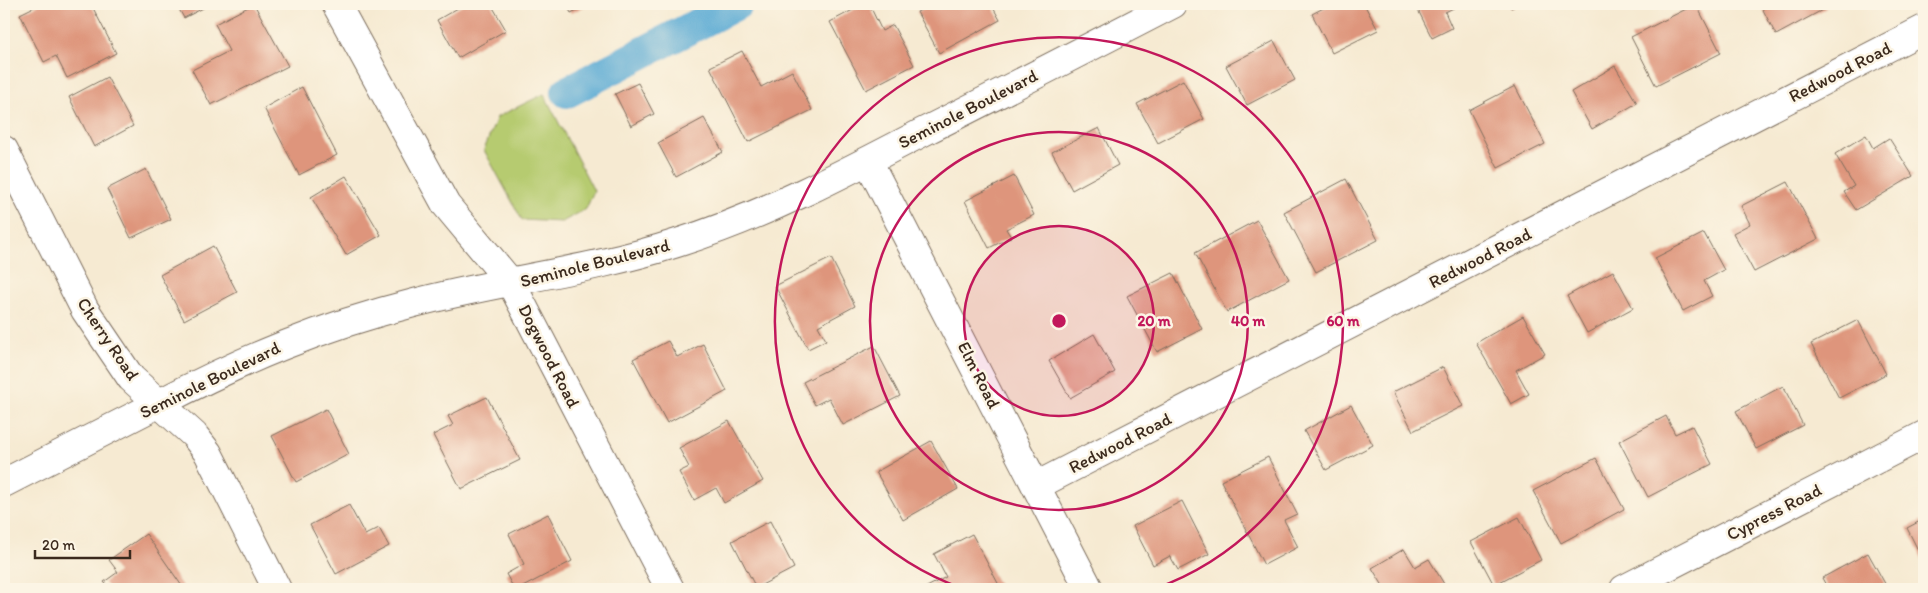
<svg xmlns="http://www.w3.org/2000/svg" width="1928" height="593" font-family="Itim,sans-serif">
<rect width="100%" height="100%" fill="#fcf5e5"/>
<filter id="ink" filterUnits="userSpaceOnUse"><feTurbulence type="fractalNoise" baseFrequency=".02" numOctaves="2"/><feDisplacementMap in="SourceGraphic" scale="10" xChannelSelector="R" yChannelSelector="G"/><feConvolveMatrix kernelMatrix="1 2 1 2 8 2 1 2 1" color-interpolation-filters="sRGB"/></filter>
<filter id="wash" filterUnits="userSpaceOnUse"><feTurbulence type="fractalNoise" baseFrequency=".0096" numOctaves="4" result="noise"/><feDisplacementMap in="SourceGraphic" scale="20" xChannelSelector="R" yChannelSelector="G"/><feGaussianBlur stdDeviation="1.12" result="paint"/><feColorMatrix in="noise" values="0 0 0 0 0 0 0 0 0 0 0 0 0 0 0 0 0 1.4 0 .05"/><feComposite in="paint" operator="in"/></filter>
<g filter="url(#wash)">
<rect width="100%" height="100%" fill="#f6ead2"/>
<polygon fill="#b6cb6f" stroke="#787a46" points="544,94 594,191 586,209 562,222 522,220 484,150 497,117"/>
<g fill="none" stroke-linecap="round" stroke-linejoin="round">
<polyline stroke="#5aaad4" stroke-width="32" points="567,92 737,4"/>
</g>
<g id="blocks">
<g fill="#de957c">
<polygon points="40,4 91,4 116,53 67,78 56,56 44,62 20,14"/>
<polygon points="176,4 211,4 184,18"/>
<polygon points="254,4 288,66 211,105 192,70 229,51 215,24"/>
<polygon points="465,4 491,4 506,30 458,58 437,20"/>
<polygon points="566,4 589,4 571,13"/>
<polygon points="864,4 869,4 882,31 893,25 914,65 866,90 830,22"/>
<polygon points="932,4 991,4 1000,20 939,53 917,12"/>
<polygon points="1331,4 1364,4 1378,30 1332,53 1312,14"/>
<polygon points="1415,4 1462,4 1445,12 1452,28 1432,38"/>
<polygon points="1509,4 1520,4 1511,8"/>
<polygon points="1696,4 1721,53 1656,86 1631,37"/>
<polygon points="1760,4 1824,4 1826,8 1776,35"/>
<polygon points="1274,41 1295,80 1247,105 1226,66"/>
<polygon points="742,51 761,87 792,71 812,110 748,142 710,67"/>
<polygon points="1615,66 1637,103 1592,129 1571,92"/>
<polygon points="107,77 133,126 94,147 69,97"/>
<polygon points="1183,80 1204,119 1158,143 1137,104"/>
<polygon points="638,83 654,114 631,126 615,94"/>
<polygon points="1515,86 1545,144 1498,168 1469,110"/>
<polygon points="302,87 337,155 299,175 264,108"/>
<polygon points="704,118 723,152 676,177 658,143"/>
<polygon points="1099,128 1118,165 1072,190 1052,152"/>
<polygon points="1866,135 1873,148 1889,138 1913,176 1856,210 1844,192 1854,186 1835,154"/>
<polygon points="146,169 171,219 131,238 107,189"/>
<polygon points="346,176 381,235 346,255 311,197"/>
<polygon points="1014,176 1034,215 1006,229 1011,237 989,248 965,201"/>
<polygon points="1346,179 1378,240 1316,272 1284,212"/>
<polygon points="1788,182 1818,239 1754,272 1733,233 1750,224 1741,206"/>
<polygon points="1257,220 1289,279 1227,312 1195,253"/>
<polygon points="1704,233 1724,270 1704,281 1712,296 1683,311 1655,258"/>
<polygon points="213,246 237,292 184,320 160,275"/>
<polygon points="831,258 855,306 818,326 826,340 808,349 775,286"/>
<polygon points="1613,271 1633,308 1587,333 1567,296"/>
<polygon points="1173,273 1202,329 1157,352 1127,296"/>
<polygon points="1523,316 1545,354 1516,370 1529,394 1511,404 1476,343"/>
<polygon points="1858,320 1886,374 1839,398 1811,344"/>
<polygon points="1094,334 1115,372 1070,398 1049,361"/>
<polygon points="668,341 677,357 703,344 727,391 667,423 633,359"/>
<polygon points="874,346 900,396 843,425 829,398 815,405 803,382"/>
<polygon points="1443,367 1463,406 1413,431 1393,392"/>
<polygon points="1783,386 1803,425 1756,449 1736,411"/>
<polygon points="487,397 520,460 461,489 433,435 453,425 448,416"/>
<polygon points="1351,405 1373,445 1326,470 1304,431"/>
<polygon points="326,409 349,454 296,482 272,436"/>
<polygon points="1666,416 1675,434 1692,426 1712,464 1648,497 1619,441"/>
<polygon points="729,421 763,481 724,503 716,488 694,500 679,472 689,467 679,448"/>
<polygon points="931,441 958,489 903,520 876,472"/>
<polygon points="1268,457 1297,514 1284,520 1298,547 1264,565 1221,481"/>
<polygon points="1596,458 1624,509 1561,543 1533,491"/>
<polygon points="1182,501 1209,554 1178,570 1170,556 1153,565 1133,526"/>
<polygon points="349,505 365,535 379,528 389,546 336,574 310,525"/>
<polygon points="548,514 572,561 519,589 514,589 506,574 524,564 509,534"/>
<polygon points="1519,517 1541,560 1494,585 1471,542"/>
<polygon points="1924,519 1924,562 1907,528"/>
<polygon points="770,521 794,568 756,588 732,541"/>
<polygon points="146,534 184,589 110,589 104,582 118,572 109,560"/>
<polygon points="972,534 1001,589 923,589 946,577 934,554"/>
<polygon points="1404,549 1415,567 1429,559 1447,589 1385,589 1372,568"/>
<polygon points="1868,553 1888,589 1828,589 1822,578"/>
</g>
</g>
</g>
<g filter="url(#ink)">
<use href="#blocks" fill-opacity="0" stroke="#7c6d5d" stroke-width="1"/>
<g fill="none" stroke-linecap="round" stroke-linejoin="round">
<g stroke="#7c6d5d" stroke-width="30">
<g id="street">
<polyline points="336,4 446,205 511,283 670,589"/>
<polyline points="868,161 1089,589"/>
<path d="M158,404C242,360 322,326 414,303C501,280 591,271 677,243C763,216 843,174 923,132C1007,90 1090,47 1173,4"/>
<polyline points="1036,486 1924,29"/>
<polyline points="1624,589 1924,435"/>
</g>
</g>
<g stroke="#7c6d5d" stroke-width="30">
<g id="secondary">
<polyline points="4,150 85,310 131,378 194,435 208,453 277,589"/>
<polyline points="4,483 158,404"/>
</g>
</g>
<use href="#street" stroke="#fff" stroke-width="28"/>
<use href="#secondary" stroke="#fff" stroke-width="28"/>
</g>
</g>
<circle cx="1059" cy="321" r="95" fill="#c2185b" fill-opacity=".12"/>
<g fill="none" stroke="#c2185b" stroke-width="2.5">
<circle cx="1059" cy="321" r="95"/>
<circle cx="1059" cy="321" r="189"/>
<path d="M964 589A284 284 0 1 1 1154 589"/>
</g>
<g text-anchor="middle" stroke-width="5" stroke-linejoin="round" paint-order="stroke">
<g font-size="18" fill="#3b2a1e" stroke="#fcf5e5">
<text transform="translate(1840 72) rotate(-27)" y="6">Redwood Road</text>
<text transform="translate(968 109) rotate(-27)" y="6">Seminole Boulevard</text>
<text transform="translate(1480 258) rotate(-27)" y="6">Redwood Road</text>
<text transform="translate(595 263) rotate(-14)" y="6">Seminole Boulevard</text>
<text transform="translate(108 339) rotate(56)" y="6">Cherry Road</text>
<text transform="translate(549 356) rotate(63)" y="6">Dogwood Road</text>
<text transform="translate(979 375) rotate(63)" y="6">Elm Road</text>
<text transform="translate(210 380) rotate(-26)" y="6">Seminole Boulevard</text>
<text transform="translate(1120 443) rotate(-27)" y="6">Redwood Road</text>
<text transform="translate(1774 512) rotate(-27)" y="6">Cypress Road</text>
</g>
</g>
<circle cx="1059" cy="321" r="8" fill="#c2185b" stroke="#fcf5e5" stroke-width="2.5"/>
<g font-size="15" text-anchor="middle" font-weight="bold" fill="#c2185b" stroke="#fcf5e5" stroke-width="5" stroke-linejoin="round" paint-order="stroke">
<text x="1154" y="326">20 m</text>
<text x="1248" y="326">40 m</text>
<text x="1343" y="326">60 m</text>
</g>
<rect width="1928" height="593" fill="none" stroke="#fcf5e5" stroke-width="20"/>
<path d="M35 550v8h95v-8" fill="none" stroke="#3b2a1e" stroke-width="2.5"/>
<text x="42" y="550" font-size="15" fill="#3b2a1e" stroke="#fcf5e5" stroke-width="4" paint-order="stroke">20 m</text>
</svg>
